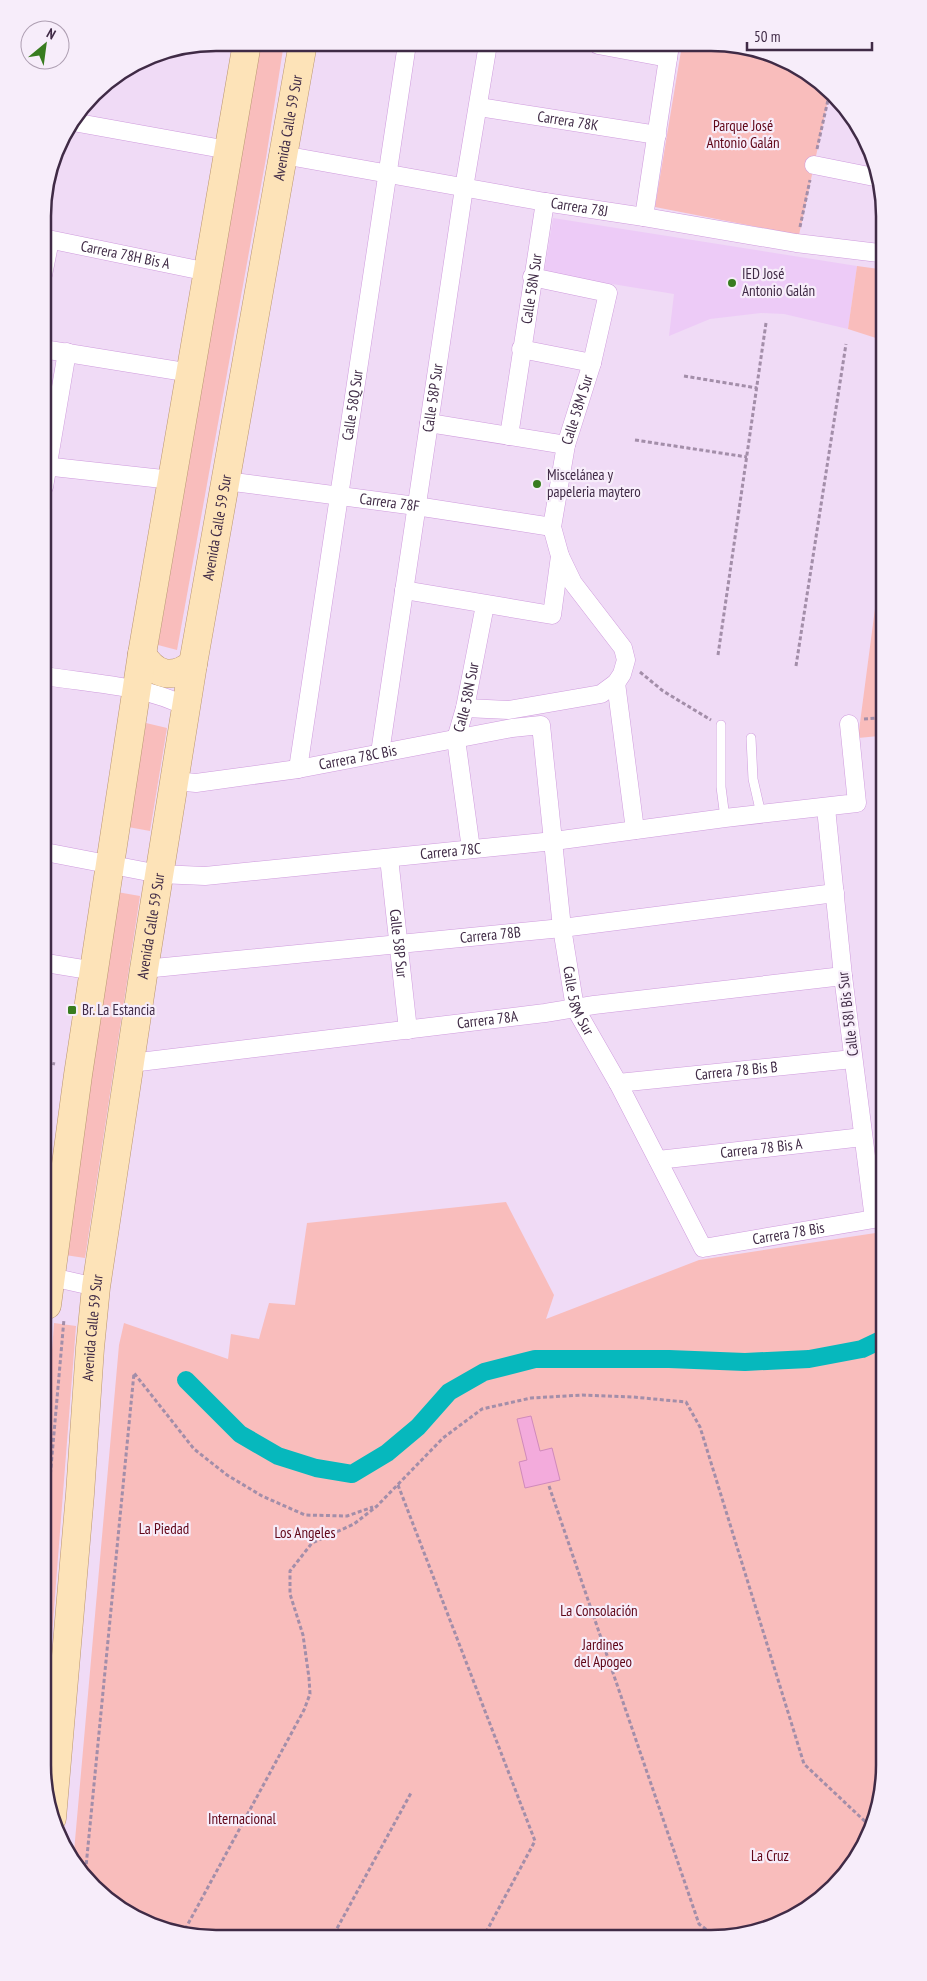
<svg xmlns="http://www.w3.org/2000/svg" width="927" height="1981" font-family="'PT Sans Narrow',sans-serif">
<rect width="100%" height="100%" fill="#f0dbf6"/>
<polygon fill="#edcbf7" points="553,218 857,266 848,329 784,314 761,313 710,319 669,336 674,294 544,273"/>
<g fill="#f9bdbc">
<polygon points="260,43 284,43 266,158 177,650 158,645"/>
<polygon points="682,45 744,46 815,81 815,86 828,89 830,91 799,235 655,207"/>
<polygon points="857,266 879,269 879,339 848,329"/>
<polygon points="876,601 880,602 881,752 879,736 858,738"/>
<polygon points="146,723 167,728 150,831 128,827"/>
<polygon points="117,892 140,896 85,1258 65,1255"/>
<polygon points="506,1202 554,1295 546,1319 699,1260 882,1232 884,1776 871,1831 848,1871 807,1909 756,1933 183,1935 101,1895 73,1863 119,1345 124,1323 228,1359 231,1334 259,1339 269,1303 295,1305 307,1223"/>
<polygon points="54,1323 76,1326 48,1686 47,1417"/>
</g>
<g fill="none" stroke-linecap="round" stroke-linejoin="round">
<polyline stroke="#06b8bd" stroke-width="18" points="186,1380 240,1434 278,1456 316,1468 352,1474 387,1453 418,1427 449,1392 484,1372 535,1359 669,1359 745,1362 809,1359 862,1349 883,1339"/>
</g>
<polygon fill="#f3abdc" stroke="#d08abb" points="531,1416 540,1451 552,1448 560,1480 525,1488 519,1462 527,1460 517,1419"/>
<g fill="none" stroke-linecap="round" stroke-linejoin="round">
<g stroke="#cf9cdd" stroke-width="10">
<g id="lane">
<polyline points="721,725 721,787 725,818"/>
<polyline points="751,738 753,779 761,814"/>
</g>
</g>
<g stroke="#cf9cdd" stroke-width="19">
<g id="street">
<polyline points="598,45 668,58"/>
<path id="s1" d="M479,107L657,135"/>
<polyline points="73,122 228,150"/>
<path id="s2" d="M283,155L545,202L644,217L796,243L879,253"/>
<polyline points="814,165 879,178"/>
<polyline points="644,217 670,45"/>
<path id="s3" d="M43,238L208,272"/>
<polyline points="43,275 50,240"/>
<polyline points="43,349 191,373"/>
<polyline points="521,349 592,363"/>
<polyline points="429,423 566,445"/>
<path id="s4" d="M509,436L545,202"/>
<polyline points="44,466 172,480"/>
<path id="s5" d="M226,481L416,506L552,527"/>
<polyline points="44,487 67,352"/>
<path id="s6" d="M404,590L552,615L560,556L552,527L566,445L592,363L608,293L532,277"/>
<path d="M45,676C87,683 150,686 186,707"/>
<polyline points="616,683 635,830"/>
<polyline points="465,708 509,710 601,694 616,683 622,674 626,660 623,648 573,583 560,556"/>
<path id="s7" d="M380,753L464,188L488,44"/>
<path id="s8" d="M298,769L407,44"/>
<path id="s9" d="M175,781L196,783L298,769L512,728L541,725L562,928L575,1008L618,1083L703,1248L874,1219L843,976L826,808"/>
<path id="s10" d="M471,849L456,739L465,708L485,605"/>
<path id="s11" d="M45,852L159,874L205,876L554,841L725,818L857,803L849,724"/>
<path id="s12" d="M389,858L408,1030"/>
<polyline points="46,963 95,971"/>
<path id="s13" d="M144,969L562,928L835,893"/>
<path id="s14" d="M131,1063L545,1013L594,1005L843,976"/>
<path id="s15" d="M618,1083L853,1059"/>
<path id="s16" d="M658,1160L863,1137"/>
<polyline points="47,1276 96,1287"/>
</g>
</g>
<g stroke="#ba9671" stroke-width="29">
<g id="primary">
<path d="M142,654C156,677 173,679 193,664"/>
<polyline points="47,1305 78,1075 142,654 247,43"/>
<path id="s17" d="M52,1818L80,1494L90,1348L96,1287L144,969L193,664L303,43"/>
</g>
</g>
<g stroke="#a38ea9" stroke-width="3" stroke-dasharray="4 2.5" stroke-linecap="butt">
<polyline points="815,81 814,86 828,89"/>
<polyline points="817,149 830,91"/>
<polyline points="800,227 810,180"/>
<polyline points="684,376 757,388"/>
<polyline points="635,440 747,457"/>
<polyline points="879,574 880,569"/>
<polyline points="718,655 766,323"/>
<polyline points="796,666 846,344"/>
<polyline points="640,672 663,691 711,720"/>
<polyline points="864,719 880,718"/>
<polyline points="46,1062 55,1064"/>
<polyline points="46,1099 50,1100"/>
<polyline points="398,1485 535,1841 485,1934"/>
<polyline points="549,1486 699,1924 711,1933"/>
<polyline points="47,1513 64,1319"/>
<polyline points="85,1877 134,1373 194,1449 227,1475 262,1496 305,1515 347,1516 373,1507"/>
<polyline points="334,1934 411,1793"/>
<polyline points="182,1935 304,1710 310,1694 309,1678 303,1635 290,1594 290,1571 312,1543 354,1524 377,1506 443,1438 482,1409 531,1398 582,1395 633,1397 686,1402 700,1427 804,1764 872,1828"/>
</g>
<use href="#lane" stroke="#fff" stroke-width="9"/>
<use href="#street" stroke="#fff" stroke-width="18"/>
<use href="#primary" stroke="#fde3b8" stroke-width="28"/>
</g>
<g fill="#387c1f" stroke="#f7edfa" stroke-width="2">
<circle cx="732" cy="283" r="5"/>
<circle cx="537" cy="484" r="5"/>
<rect x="67" y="1005" width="10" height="10" rx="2.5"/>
</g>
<g text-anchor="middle" stroke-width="4.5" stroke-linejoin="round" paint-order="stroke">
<g font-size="15" fill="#402b46" stroke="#f7edfa">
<text dy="5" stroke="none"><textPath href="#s1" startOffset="90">Carrera 78K</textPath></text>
<text dy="5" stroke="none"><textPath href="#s17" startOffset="1708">Avenida Calle 59 Sur</textPath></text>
<text dy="5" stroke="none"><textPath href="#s2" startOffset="301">Carrera 78J</textPath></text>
<text dy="5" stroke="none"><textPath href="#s3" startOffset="84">Carrera 78H Bis A</textPath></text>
<text dy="5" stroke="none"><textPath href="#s4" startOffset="149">Calle 58N Sur</textPath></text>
<text dy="5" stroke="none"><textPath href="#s7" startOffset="359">Calle 58P Sur</textPath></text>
<text dy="5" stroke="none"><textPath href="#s8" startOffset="368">Calle 58Q Sur</textPath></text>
<text dy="5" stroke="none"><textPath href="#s6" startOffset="360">Calle 58M Sur</textPath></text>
<text dy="5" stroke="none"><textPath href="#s5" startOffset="165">Carrera 78F</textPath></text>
<text dy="5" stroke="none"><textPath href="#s17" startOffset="1302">Avenida Calle 59 Sur</textPath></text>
<text dy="5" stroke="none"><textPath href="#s10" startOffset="154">Calle 58N Sur</textPath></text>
<text dy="5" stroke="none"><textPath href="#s9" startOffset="185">Carrera 78C Bis</textPath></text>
<text dy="5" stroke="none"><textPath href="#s11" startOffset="409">Carrera 78C</textPath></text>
<text dy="5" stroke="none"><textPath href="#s17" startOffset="898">Avenida Calle 59 Sur</textPath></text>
<text dy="5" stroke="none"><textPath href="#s13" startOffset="348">Carrera 78B</textPath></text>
<text dy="5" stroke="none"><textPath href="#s12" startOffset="86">Calle 58P Sur</textPath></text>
<text dy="5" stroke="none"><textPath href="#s9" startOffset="650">Calle 58M Sur</textPath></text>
<text transform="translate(848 1014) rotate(-97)" y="5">Calle 58I Bis Sur</text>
<text dy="5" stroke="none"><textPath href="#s14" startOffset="359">Carrera 78A</textPath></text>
<text dy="5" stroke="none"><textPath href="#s15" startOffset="119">Carrera 78 Bis B</textPath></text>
<text dy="5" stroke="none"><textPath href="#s16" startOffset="104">Carrera 78 Bis A</textPath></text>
<text dy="5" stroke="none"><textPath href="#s9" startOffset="1015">Carrera 78 Bis</textPath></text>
<text dy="5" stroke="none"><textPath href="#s17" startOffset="492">Avenida Calle 59 Sur</textPath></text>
</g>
<g font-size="15" fill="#600618" stroke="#f7edfa">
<text x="743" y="131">Parque José<tspan x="743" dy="17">Antonio Galán</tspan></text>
<text x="164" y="1534">La Piedad</text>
<text x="305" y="1538">Los Angeles</text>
<text x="599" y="1616">La Consolación</text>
<text x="603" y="1650">Jardines<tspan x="603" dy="17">del Apogeo</tspan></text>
<text x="242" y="1824">Internacional</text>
<text x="770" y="1861">La Cruz</text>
</g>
<g font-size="15" fill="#402b46" stroke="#f7edfa" text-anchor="start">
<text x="742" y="279">IED José<tspan x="742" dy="17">Antonio Galán</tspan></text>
<text x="547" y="480">Miscelánea y<tspan x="547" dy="17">papeleria maytero</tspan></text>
<text x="82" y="1015">Br. La Estancia</text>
</g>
</g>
<path d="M0 0H927V1981H0ZM216 51H711A165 165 0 0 1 876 216V1765A165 165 0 0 1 711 1930H216A165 165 0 0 1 51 1765V216A165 165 0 0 1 216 51Z" fill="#f7edfa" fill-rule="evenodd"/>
<path fill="none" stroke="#402b46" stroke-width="2.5" d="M216 51H711A165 165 0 0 1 876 216V1765A165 165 0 0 1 711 1930H216A165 165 0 0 1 51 1765V216A165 165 0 0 1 216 51Z"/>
<g transform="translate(45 45) rotate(29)"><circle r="24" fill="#f7edfa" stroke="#ae9fb2"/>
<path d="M0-4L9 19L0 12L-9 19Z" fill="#387c1f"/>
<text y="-8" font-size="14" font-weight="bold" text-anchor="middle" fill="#402b46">N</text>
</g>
<path d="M747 42v8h125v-8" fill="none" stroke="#402b46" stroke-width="2.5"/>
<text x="754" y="42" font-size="15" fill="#402b46" stroke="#f7edfa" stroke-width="4" paint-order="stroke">50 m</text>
</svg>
